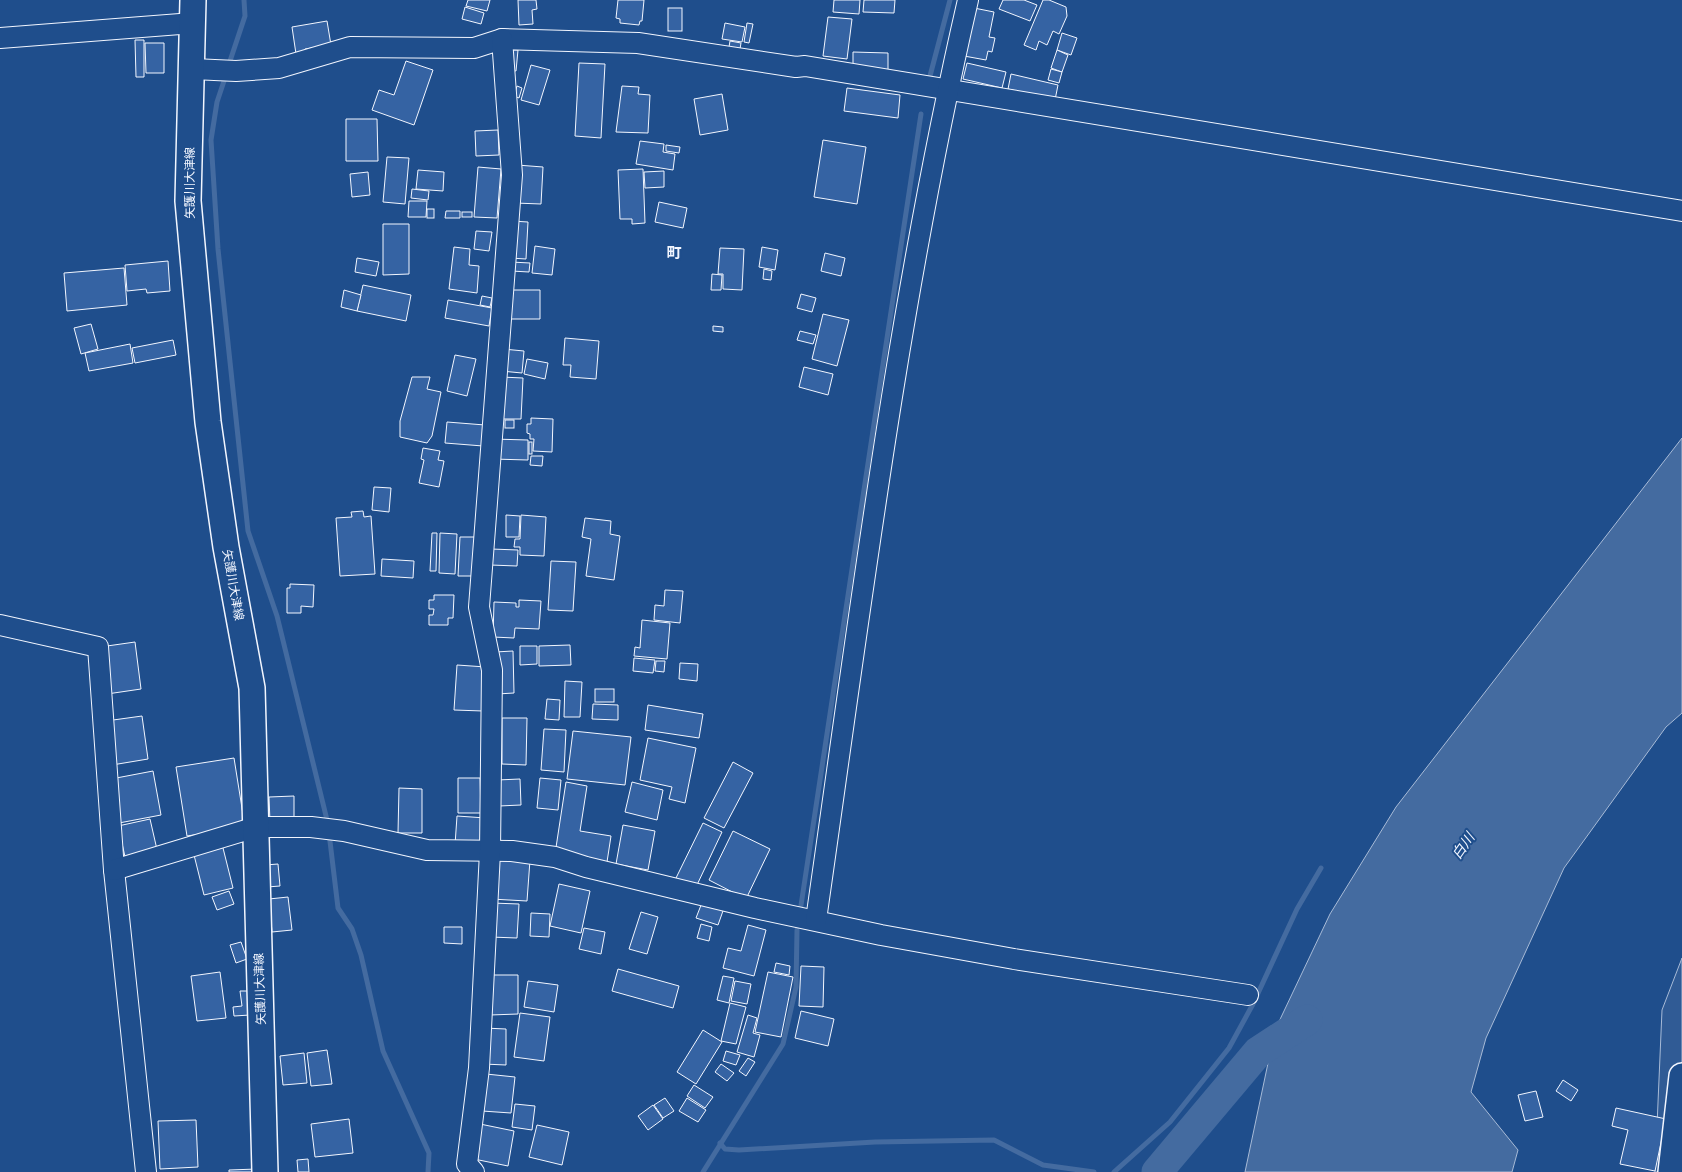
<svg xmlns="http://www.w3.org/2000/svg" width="1682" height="1172" font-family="Signika,'Noto Sans JP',sans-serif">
<rect width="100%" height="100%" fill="#1f4e8c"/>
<polygon fill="#305b95" stroke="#a8bbd7" points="1682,958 1682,1172 1655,1172 1662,1010"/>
<polygon fill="#446ba0" stroke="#a8bbd7" points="1682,438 1682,713 1666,727 1564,868 1486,1038 1471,1092 1518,1150 1512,1172 1245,1172 1275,1030 1330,914 1396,807"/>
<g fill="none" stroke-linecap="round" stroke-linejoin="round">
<g stroke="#446ba0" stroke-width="5">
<polyline points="228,67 245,16 244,0"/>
<polyline points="226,75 217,102 211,140 218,249 248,531 277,616 328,824"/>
<polyline points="930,76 950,0"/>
<polyline points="329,833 338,908 352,929 361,955 383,1051 429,1153 428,1172"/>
<polyline points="800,912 921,114"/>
<polyline points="720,1143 725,1149 739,1150 875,1142 994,1140 1043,1165 1094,1172"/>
<polyline points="703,1172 783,1044 796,987 797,930"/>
<polyline points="1114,1172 1170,1122 1229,1048 1253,1004 1297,909 1321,868"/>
</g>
<polyline stroke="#446ba0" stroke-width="31" points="1157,1172 1258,1052 1307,1020"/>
</g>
<g fill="#3563a3" stroke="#f2f6ff">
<polygon points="468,0 490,0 487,11 466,6"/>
<polygon points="518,0 536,0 537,9 532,10 533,24 519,25"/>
<polygon points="618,0 644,0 642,21 640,21 639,25 620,23 620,19 616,18"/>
<polygon points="834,0 860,0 859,14 833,12"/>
<polygon points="864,0 895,0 894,13 863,12"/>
<polygon points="1003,0 1024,0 1037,5 1030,21 999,9"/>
<polygon points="1043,0 1049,0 1066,7 1067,16 1059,34 1053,31 1047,45 1039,41 1036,50 1024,45"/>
<polygon points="465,7 484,13 481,24 462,19"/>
<rect x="668" y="8" width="14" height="23"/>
<polygon points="974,8 994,12 989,37 995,38 992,52 988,51 986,60 964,56"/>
<polygon points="828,17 852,19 847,59 823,56"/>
<polygon points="327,21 331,45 305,49 306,52 296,54 292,27"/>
<polygon points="725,23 745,27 742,42 722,39"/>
<polygon points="747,23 753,24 749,43 744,42"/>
<polygon points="1062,33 1077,38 1071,55 1057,50"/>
<polygon points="135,40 144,40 144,77 136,77"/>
<polygon points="730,41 741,43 739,55 728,53"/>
<polygon points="145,43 164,43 164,73 146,73"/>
<polygon points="508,50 518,50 516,71 507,70"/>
<polygon points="1057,50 1068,55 1062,72 1051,68"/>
<polygon points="853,52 888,53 888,70 853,70"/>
<polygon points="406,61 433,70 414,125 372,110 379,90 394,95"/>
<polygon points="579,63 605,64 601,138 575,136"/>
<polygon points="967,63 1006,72 1002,88 963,79"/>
<polygon points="531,65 550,70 539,105 521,100"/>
<polygon points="1051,69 1062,72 1059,83 1048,80"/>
<polygon points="1011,74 1058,85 1055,100 1008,89"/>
<polygon points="517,86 522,88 519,98 514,96"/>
<polygon points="622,86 639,87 638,94 650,95 648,133 616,132"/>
<polygon points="847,88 900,95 898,118 844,111"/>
<polygon points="722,94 728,130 700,135 694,99"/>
<polygon points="346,119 377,119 378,161 346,161"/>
<polygon points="498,130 499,155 476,156 475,131"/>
<polygon points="823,140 866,147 857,204 814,197"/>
<polygon points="640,141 664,144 663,152 675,154 673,170 636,164"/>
<polygon points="666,145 680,147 679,153 666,151"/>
<polygon points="387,157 409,158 405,204 383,202"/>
<polygon points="517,165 543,167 541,204 515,203"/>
<polygon points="478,167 501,169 497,218 474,217"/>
<polygon points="643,169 645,223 632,224 632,219 620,219 618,170"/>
<polygon points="418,170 444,172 443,191 416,189"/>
<polygon points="664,171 664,187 645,188 644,172"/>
<polygon points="368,172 370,195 352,197 350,174"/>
<polygon points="412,189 429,191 428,200 411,198"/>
<polygon points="409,201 427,201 426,217 408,217"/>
<polygon points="659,202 687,208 683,228 655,222"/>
<rect x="427" y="209" width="7" height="9"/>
<polygon points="446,211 460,211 460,218 445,218"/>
<rect x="462" y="212" width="10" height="5"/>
<polygon points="512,221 528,222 526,259 510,258"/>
<polygon points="383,224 409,224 409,274 383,275"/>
<polygon points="476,231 492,232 489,251 474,249"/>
<polygon points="535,246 555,249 552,275 532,273"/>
<polygon points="454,247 470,249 469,265 479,266 477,293 449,289"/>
<polygon points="762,247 778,250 775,270 759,267"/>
<polygon points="720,248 744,249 742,290 723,289 723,274 718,274"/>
<polygon points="825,253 845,258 841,276 821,271"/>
<polygon points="357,258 379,262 376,276 355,272"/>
<polygon points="168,261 170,291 147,293 146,289 127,291 125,265"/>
<polygon points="511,262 530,263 529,272 511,271"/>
<polygon points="124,268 127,305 67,311 64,273"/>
<polygon points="764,269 772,271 771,280 763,279"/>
<polygon points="712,274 722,275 721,290 711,290"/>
<polygon points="363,285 411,295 406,321 357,311"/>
<polygon points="344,290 361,295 357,311 341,307"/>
<polygon points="511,290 540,290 540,319 510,319"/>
<polygon points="801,294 816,298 812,312 797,308"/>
<polygon points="482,296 492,298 490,307 480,305"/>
<polygon points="448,300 492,308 489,326 445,318"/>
<polygon points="823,314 849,320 837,366 812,359"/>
<polygon points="91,324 98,349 81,354 74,328"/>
<polygon points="713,326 723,327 723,332 713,331"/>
<polygon points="800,331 816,335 813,344 797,340"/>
<polygon points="565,338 599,341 596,379 570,377 571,365 563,365"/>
<polygon points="173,340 176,355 135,363 132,348"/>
<polygon points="130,344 133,363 89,371 85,353"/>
<polygon points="503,349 524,351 522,373 501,371"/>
<polygon points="455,355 476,359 467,396 447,391"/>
<polygon points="527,359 548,363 545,379 524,374"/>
<polygon points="804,367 833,374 828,395 799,387"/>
<polygon points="412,377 430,377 427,389 441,392 432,436 427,443 400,437 400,421"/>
<polygon points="501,377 523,378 521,419 499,419"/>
<polygon points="531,418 553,419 552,452 533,451 534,439 530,439 530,434 527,433 527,424 531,424"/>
<rect x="505" y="420" width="9" height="8"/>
<polygon points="447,422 485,425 483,446 445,443"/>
<polygon points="492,439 528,440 528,460 492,459"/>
<rect x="529" y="442" width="3" height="12"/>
<polygon points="423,448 440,451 438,460 444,461 439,487 419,483 424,460 421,459"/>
<polygon points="531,456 543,456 542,466 530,465"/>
<polygon points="374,487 391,488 389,512 372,510"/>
<polygon points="363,511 364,517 371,516 375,574 340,576 336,518 352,517 351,512"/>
<polygon points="506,515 520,516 519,537 506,537"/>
<polygon points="521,515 546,517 544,556 520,555 520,547 514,547 515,539 520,539"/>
<polygon points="585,518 611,521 610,534 620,536 614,580 586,576 591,539 582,537"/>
<polygon points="432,533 437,533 436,571 430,571"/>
<polygon points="440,533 457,534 455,574 439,573"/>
<polygon points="460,537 477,537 475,576 458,576"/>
<polygon points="491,549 518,550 517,566 490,565"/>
<polygon points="382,559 414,561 413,578 381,576"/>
<polygon points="551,561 576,562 573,611 548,610"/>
<polygon points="290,584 314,585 313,607 301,606 301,613 287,613 287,588 290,588"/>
<polygon points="665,590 683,591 680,623 654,620 655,605 664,606"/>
<polygon points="434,595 454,595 453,618 448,618 448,625 429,625 429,615 433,615 434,609 429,609 429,600 434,600"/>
<polygon points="519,600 541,601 539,629 515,628 514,638 493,637 494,602 516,603 516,607 519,607"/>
<polygon points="642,620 670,623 667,659 634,656 635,647 640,648"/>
<polygon points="135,642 141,689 107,694 100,647"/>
<polygon points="570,645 571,665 539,666 539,646"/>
<polygon points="520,646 537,646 537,664 520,665"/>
<polygon points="513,651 514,693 497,694 495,652"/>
<polygon points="634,658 655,660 653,673 633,671"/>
<polygon points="656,661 665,661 664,672 655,671"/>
<polygon points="680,663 698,664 697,681 679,679"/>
<polygon points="457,665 486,667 483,711 454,710"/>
<polygon points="565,681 582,682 580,717 564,717"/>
<rect x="595" y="689" width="19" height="13"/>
<polygon points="547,699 560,700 559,720 545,719"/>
<polygon points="593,704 618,705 618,720 592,719"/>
<polygon points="648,705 703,714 699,738 645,730"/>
<polygon points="142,716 148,759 112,765 106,721"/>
<polygon points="502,718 527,718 526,765 502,764"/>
<polygon points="544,729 566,730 564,772 541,770"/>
<polygon points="573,731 631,737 625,785 567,779"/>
<polygon points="648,738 696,748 685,803 669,799 672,787 640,780"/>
<polygon points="234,758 245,827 187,836 176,767"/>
<polygon points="733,762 753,773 724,828 704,818"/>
<polygon points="153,771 161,815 119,823 111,779"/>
<polygon points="458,778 480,778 481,813 458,813"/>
<polygon points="540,778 561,780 558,810 537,808"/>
<polygon points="520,779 521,805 499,806 497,780"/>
<polygon points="566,782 587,786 580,831 611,836 607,862 555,854"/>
<polygon points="632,782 663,790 657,820 625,812"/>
<polygon points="399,788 422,789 422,833 398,833"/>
<polygon points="294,796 294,821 270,822 269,797"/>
<polygon points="457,816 486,818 484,847 455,845"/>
<polygon points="150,819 158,854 126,861 118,826"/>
<polygon points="703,823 722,832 696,887 676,878"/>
<polygon points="623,825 655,831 648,870 616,864"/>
<polygon points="733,831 770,849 746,899 709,880"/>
<polygon points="222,844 233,888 204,895 193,851"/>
<polygon points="494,858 530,860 527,901 491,899"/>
<polygon points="278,864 280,886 267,887 265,865"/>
<polygon points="559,884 590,891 581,933 550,926"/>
<polygon points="229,891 234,904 217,910 212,897"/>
<polygon points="288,897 292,930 272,932 269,899"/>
<polygon points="703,900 724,908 718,925 696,918"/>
<polygon points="492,903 519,904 517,938 490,937"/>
<polygon points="641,912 658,917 647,954 629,949"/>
<polygon points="531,913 550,914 549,937 530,936"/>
<polygon points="701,924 712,927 709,941 697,938"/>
<polygon points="748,925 766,930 754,976 723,968 728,948 741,951"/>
<polygon points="444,927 462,927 462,944 444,943"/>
<polygon points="584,928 605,932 601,954 579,949"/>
<polygon points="241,942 247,959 236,963 230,945"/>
<polygon points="776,963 790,966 789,975 774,972"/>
<polygon points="801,966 824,967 823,1007 799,1006"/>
<polygon points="618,969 679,986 673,1008 612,991"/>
<polygon points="220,972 226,1018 197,1021 191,976"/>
<polygon points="768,972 793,977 781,1037 755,1032"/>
<polygon points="489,975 518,975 518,1014 490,1015"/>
<polygon points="723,976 734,978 729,1003 717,1000"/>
<polygon points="528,981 558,985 554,1012 524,1007"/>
<polygon points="735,981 751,984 747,1004 731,1001"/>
<polygon points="240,991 248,991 250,1015 234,1016 233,1007 242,1006"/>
<polygon points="730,1003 746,1007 736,1044 721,1041"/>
<polygon points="801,1011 834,1019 828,1046 795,1038"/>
<polygon points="520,1013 550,1017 544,1061 514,1057"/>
<polygon points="748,1015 757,1018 753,1033 760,1035 754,1057 737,1052"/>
<polygon points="484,1028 506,1029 506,1065 483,1064"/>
<polygon points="703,1030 722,1042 696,1084 677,1072"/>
<polygon points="327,1050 332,1084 311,1086 307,1053"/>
<polygon points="726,1051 740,1055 736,1065 723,1061"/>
<polygon points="304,1053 307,1083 283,1085 280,1056"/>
<polygon points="748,1058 755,1062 746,1076 739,1071"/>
<polygon points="721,1064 734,1073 727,1081 715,1072"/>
<polygon points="486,1074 515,1077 511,1113 482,1111"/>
<polygon points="1563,1080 1578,1090 1571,1101 1556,1091"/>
<polygon points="694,1085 713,1097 705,1108 687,1096"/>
<polygon points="1536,1091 1543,1117 1525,1121 1518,1095"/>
<polygon points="665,1098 674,1111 663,1118 654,1105"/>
<polygon points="687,1098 706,1110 698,1122 679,1111"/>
<polygon points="515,1104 535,1106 532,1130 512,1127"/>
<polygon points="653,1105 663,1119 648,1130 638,1116"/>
<polygon points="1616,1108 1666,1119 1655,1171 1620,1164 1628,1130 1612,1126"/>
<polygon points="349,1119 353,1153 315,1157 311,1124"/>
<polygon points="196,1120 198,1167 160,1169 158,1121"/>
<polygon points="480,1124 514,1131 508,1166 474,1159"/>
<polygon points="537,1125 569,1132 562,1165 529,1157"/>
<polygon points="308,1159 309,1172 298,1172 297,1160"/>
<polygon points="257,1169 257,1172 229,1172 229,1170"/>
</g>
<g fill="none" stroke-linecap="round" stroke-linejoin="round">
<g stroke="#f2f6ff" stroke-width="22">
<g id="minor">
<polyline points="0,38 193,23"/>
<polyline points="193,69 236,71 279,68 350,47 474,48 502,39 638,43 796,67 805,66 1682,211"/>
<polyline points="0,625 98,647 114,870 146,1172"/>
<polyline points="114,870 256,827 311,827 344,831 427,850 512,851 555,857 586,867 755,908 881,935 1014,959 1248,995"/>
<path d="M816,920C860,613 898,303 968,0"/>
<polyline points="474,1172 467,1164 479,1068 490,852 492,670 479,607 512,175 502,39"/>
</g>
</g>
<g stroke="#f2f6ff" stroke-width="28">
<g id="major">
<polyline points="193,0 188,201 208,422 226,547 252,688 265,1172"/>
<polyline points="1671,1172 1682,1076"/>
</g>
</g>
<use href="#minor" stroke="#1f4e8c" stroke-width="20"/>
<use href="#major" stroke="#1f4e8c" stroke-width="25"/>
</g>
<g text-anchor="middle" stroke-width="4" stroke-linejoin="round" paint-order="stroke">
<g font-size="12" fill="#f2f6ff" stroke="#1f4e8c">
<text transform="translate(190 183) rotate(-90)" y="4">矢護川大津線</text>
<text transform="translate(233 585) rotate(80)" y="4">矢護川大津線</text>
<text transform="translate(260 989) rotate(-92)" y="4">矢護川大津線</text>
</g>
<g font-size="14" font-style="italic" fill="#f2f6ff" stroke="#1f4e8c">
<text transform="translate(1463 846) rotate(-55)" y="5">白川</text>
</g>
<g font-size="15" font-weight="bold" fill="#f2f6ff" stroke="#1f4e8c">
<text x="674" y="258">町</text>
</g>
</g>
</svg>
